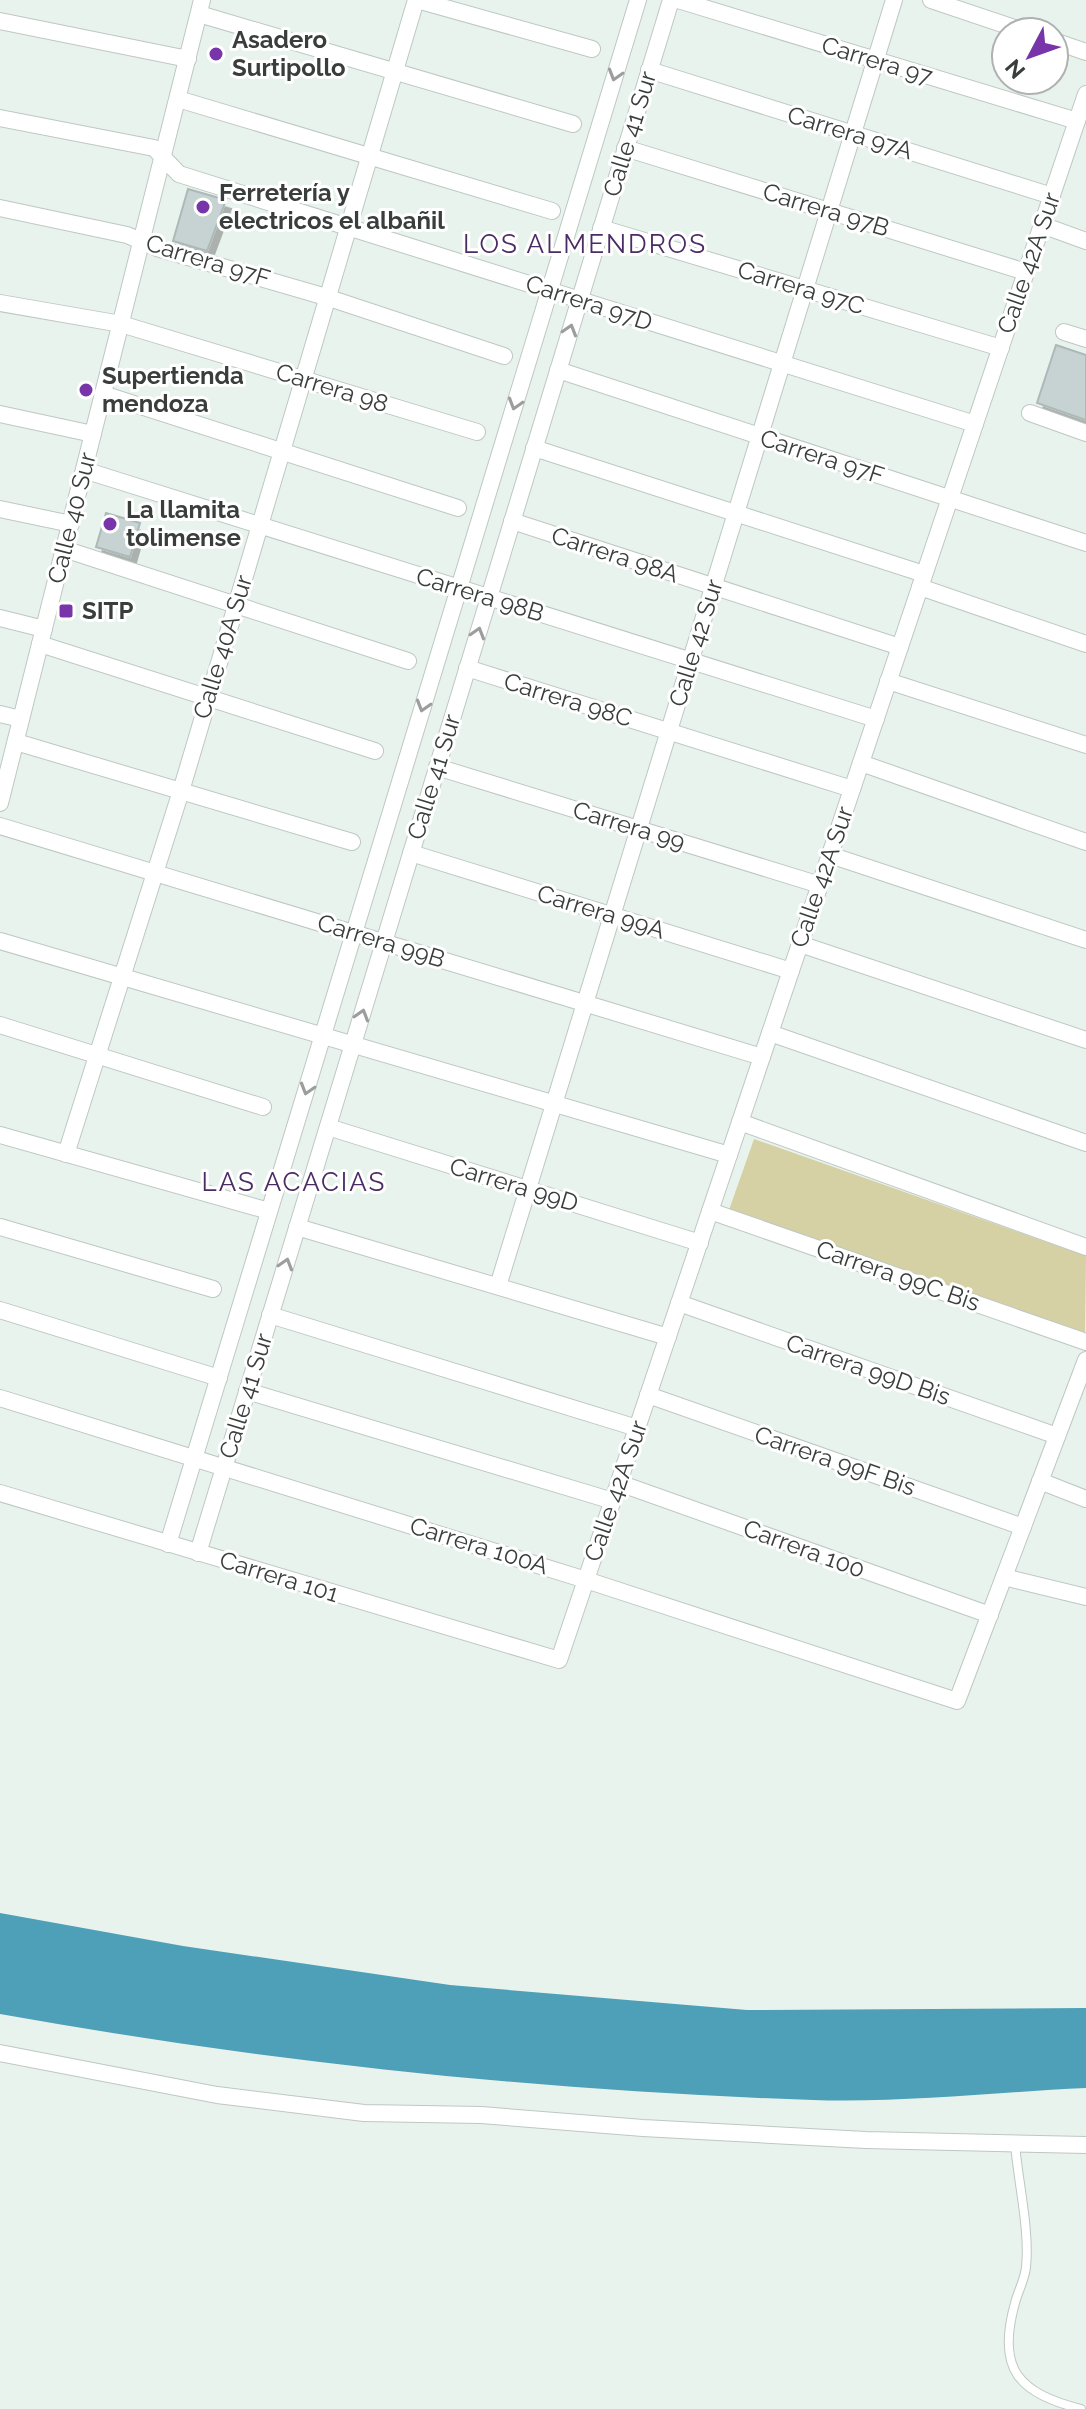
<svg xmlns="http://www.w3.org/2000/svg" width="1086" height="2409" font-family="Raleway,sans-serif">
<defs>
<filter id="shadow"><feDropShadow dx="5" dy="9" stdDeviation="0" flood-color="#0004"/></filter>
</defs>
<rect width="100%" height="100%" fill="#e9f3ed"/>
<polygon fill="#d6d1a5" points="754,1139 1086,1256 1085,1336 729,1210"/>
<path fill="#4da0b8" d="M0,1913L183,1946L450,1985L747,2010L1086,2008V2088C998,2092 900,2103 813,2100C542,2091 267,2062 0,2014Z"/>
<g fill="#c7d3d2" stroke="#adb9b8" stroke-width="2" filter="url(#shadow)">
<polygon points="188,189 226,200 207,251 173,241"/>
<polygon points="1056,345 1086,355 1086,420 1037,403"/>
<polygon points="106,513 140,523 130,557 96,547"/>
</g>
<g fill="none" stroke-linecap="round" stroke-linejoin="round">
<g stroke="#bec8c3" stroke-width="10">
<path id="lane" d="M1015,2144C1018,2181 1030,2231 1026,2267C1025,2279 1018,2291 1015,2303C996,2370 1019,2393 1081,2409"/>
</g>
<g stroke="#bec8c3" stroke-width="18">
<g id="street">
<polyline points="417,0 592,49"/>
<polyline points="678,0 1077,121"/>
<polyline points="931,0 1026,32"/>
<polyline points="199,14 573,124"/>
<polyline points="0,21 188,59"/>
<polyline points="1054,41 1086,52"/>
<polyline points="649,70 1052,196"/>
<polyline points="178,99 552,211"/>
<polyline points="0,118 154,148 179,174 975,424"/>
<polyline points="625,148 1026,272"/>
<polyline points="0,208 127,235 157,248 326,297 504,356"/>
<polyline points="1042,225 1086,241"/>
<polyline points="601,228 1001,348"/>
<polyline points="0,303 121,324 477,432"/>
<polyline points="1064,332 1086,339"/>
<polyline points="558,370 1086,543"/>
<polyline points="103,394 458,508"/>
<polyline points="1030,413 1086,433"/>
<polyline points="0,414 93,434"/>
<polyline points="534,448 924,574"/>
<polyline points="84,470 876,719"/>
<polyline points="0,509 71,524"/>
<polyline points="512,521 900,647"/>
<polyline points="64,549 408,661"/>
<polyline points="920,587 1086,644"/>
<polyline points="0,618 44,629"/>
<polyline points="40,644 375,751"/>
<polyline points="467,668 852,789"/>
<polyline points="888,681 1086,745"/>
<polyline points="0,714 21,719"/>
<polyline points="16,742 352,842"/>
<polyline points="861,763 1086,842"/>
<polyline points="437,767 820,885"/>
<polyline points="0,803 202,0"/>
<polyline points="0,826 762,1057"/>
<polyline points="411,853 791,971"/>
<polyline points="830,855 1086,940"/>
<polyline points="0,941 729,1155"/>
<polyline points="800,944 1086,1040"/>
<polyline points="0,1025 263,1107"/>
<polyline points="770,1033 1086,1143"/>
<polyline points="740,1122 1086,1247"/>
<polyline points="328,1127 700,1243"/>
<polyline points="0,1135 269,1211"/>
<polyline points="66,1154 181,791 416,0"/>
<polyline points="710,1211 1086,1342"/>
<polyline points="0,1227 213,1289"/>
<polyline points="297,1227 668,1337"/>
<polyline points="498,1286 894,0"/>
<polyline points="679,1303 1057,1436"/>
<polyline points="0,1310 219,1378"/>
<polyline points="270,1315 637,1428"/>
<polyline points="247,1391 613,1501"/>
<polyline points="648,1395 1023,1527"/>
<polyline points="0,1398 586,1580 957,1701 1086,1360"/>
<polyline points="1040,1481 1086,1499"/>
<polyline points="619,1483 990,1615"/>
<polyline points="0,1493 559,1660 1086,94"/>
<polyline points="168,1544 638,0"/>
<polyline points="198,1553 671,0"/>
<polyline points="1004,1577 1086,1597"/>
<polyline points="0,2053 217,2095 364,2113 481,2115 643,2128 866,2140 1086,2145"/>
</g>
</g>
<use href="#lane" stroke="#fff" stroke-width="8"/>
<use href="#street" stroke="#fff" stroke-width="16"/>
</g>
<defs><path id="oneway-chevron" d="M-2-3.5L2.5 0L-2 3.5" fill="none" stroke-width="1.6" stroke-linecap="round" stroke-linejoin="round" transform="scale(2)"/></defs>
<g stroke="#9c9e9d">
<use href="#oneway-chevron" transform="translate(615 75) rotate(107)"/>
<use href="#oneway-chevron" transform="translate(570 330) rotate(-73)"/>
<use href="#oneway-chevron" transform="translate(515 404) rotate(107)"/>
<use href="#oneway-chevron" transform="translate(478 633) rotate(-73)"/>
<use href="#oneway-chevron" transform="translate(423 706) rotate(107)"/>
<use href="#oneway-chevron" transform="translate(362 1015) rotate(-73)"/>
<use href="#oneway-chevron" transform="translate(307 1089) rotate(107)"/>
<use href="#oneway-chevron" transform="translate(286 1264) rotate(-73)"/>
</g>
<g fill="#7735a9" stroke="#fff" stroke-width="3">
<circle cx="216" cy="54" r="8"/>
<circle cx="203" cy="207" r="8"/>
<circle cx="86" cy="390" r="8"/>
<circle cx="110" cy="524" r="8"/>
<rect x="58" y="603" width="16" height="16" rx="4"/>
</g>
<g text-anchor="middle" stroke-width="6" stroke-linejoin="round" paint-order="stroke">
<g font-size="24" font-weight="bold" fill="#393d3b" stroke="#fff" text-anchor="start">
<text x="232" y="48">Asadero<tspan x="232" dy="28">Surtipollo</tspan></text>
<text x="219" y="201">Ferretería y<tspan x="219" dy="28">electricos el albañil</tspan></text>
<text x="102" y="384">Supertienda<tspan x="102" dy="28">mendoza</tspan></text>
<text x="126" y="518">La llamita<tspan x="126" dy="28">tolimense</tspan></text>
<text x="82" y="619">SITP</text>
</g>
<g font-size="24" fill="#393d3b" stroke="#fff">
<text transform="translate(877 61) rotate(17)" y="8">Carrera 97</text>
<text transform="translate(850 133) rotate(17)" y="8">Carrera 97A</text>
<text transform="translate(630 134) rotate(-73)" y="8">Calle 41 Sur</text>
<text transform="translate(826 210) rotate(17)" y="8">Carrera 97B</text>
<text transform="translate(208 261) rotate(17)" y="8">Carrera 97F</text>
<text transform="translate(1029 263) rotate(-71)" y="8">Calle 42A Sur</text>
<text transform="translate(801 288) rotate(17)" y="8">Carrera 97C</text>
<text transform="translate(589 303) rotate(18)" y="8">Carrera 97D</text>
<text transform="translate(332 388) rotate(17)" y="8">Carrera 98</text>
<text transform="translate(822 457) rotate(18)" y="8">Carrera 97F</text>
<text transform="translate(72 518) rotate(-76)" y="8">Calle 40 Sur</text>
<text transform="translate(615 555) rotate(18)" y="8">Carrera 98A</text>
<text transform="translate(480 595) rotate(17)" y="8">Carrera 98B</text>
<text transform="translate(696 643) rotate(-73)" y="8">Calle 42 Sur</text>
<text transform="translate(223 647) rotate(-73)" y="8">Calle 40A Sur</text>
<text transform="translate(568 700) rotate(17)" y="8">Carrera 98C</text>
<text transform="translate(434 777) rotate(-73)" y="8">Calle 41 Sur</text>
<text transform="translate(629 826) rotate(17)" y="8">Carrera 99</text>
<text transform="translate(822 877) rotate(-71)" y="8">Calle 42A Sur</text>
<text transform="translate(601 912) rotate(17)" y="8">Carrera 99A</text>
<text transform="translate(381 941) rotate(17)" y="8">Carrera 99B</text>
<text transform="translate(514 1185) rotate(17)" y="8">Carrera 99D</text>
<text transform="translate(898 1276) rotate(19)" y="8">Carrera 99C Bis</text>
<text transform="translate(868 1370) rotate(19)" y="8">Carrera 99D Bis</text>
<text transform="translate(246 1396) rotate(-73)" y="8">Calle 41 Sur</text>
<text transform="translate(835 1461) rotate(19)" y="8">Carrera 99F Bis</text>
<text transform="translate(616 1491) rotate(-71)" y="8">Calle 42A Sur</text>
<text transform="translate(479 1546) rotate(17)" y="8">Carrera 100A</text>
<text transform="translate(804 1549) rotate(20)" y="8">Carrera 100</text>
<text transform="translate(279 1577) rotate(17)" y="8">Carrera 101</text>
</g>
<g font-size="26" letter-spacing="2" fill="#4a2b64" stroke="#fff">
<text x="585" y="253">LOS ALMENDROS</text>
<text x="294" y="1191">LAS ACACIAS</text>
</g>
</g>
<g transform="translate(1030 56) rotate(229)"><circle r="38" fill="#ffffff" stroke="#b0b1b1" stroke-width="2"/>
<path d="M0-6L14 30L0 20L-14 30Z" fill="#7735a9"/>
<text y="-12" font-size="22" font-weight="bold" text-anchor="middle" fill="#393d3b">N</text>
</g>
</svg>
